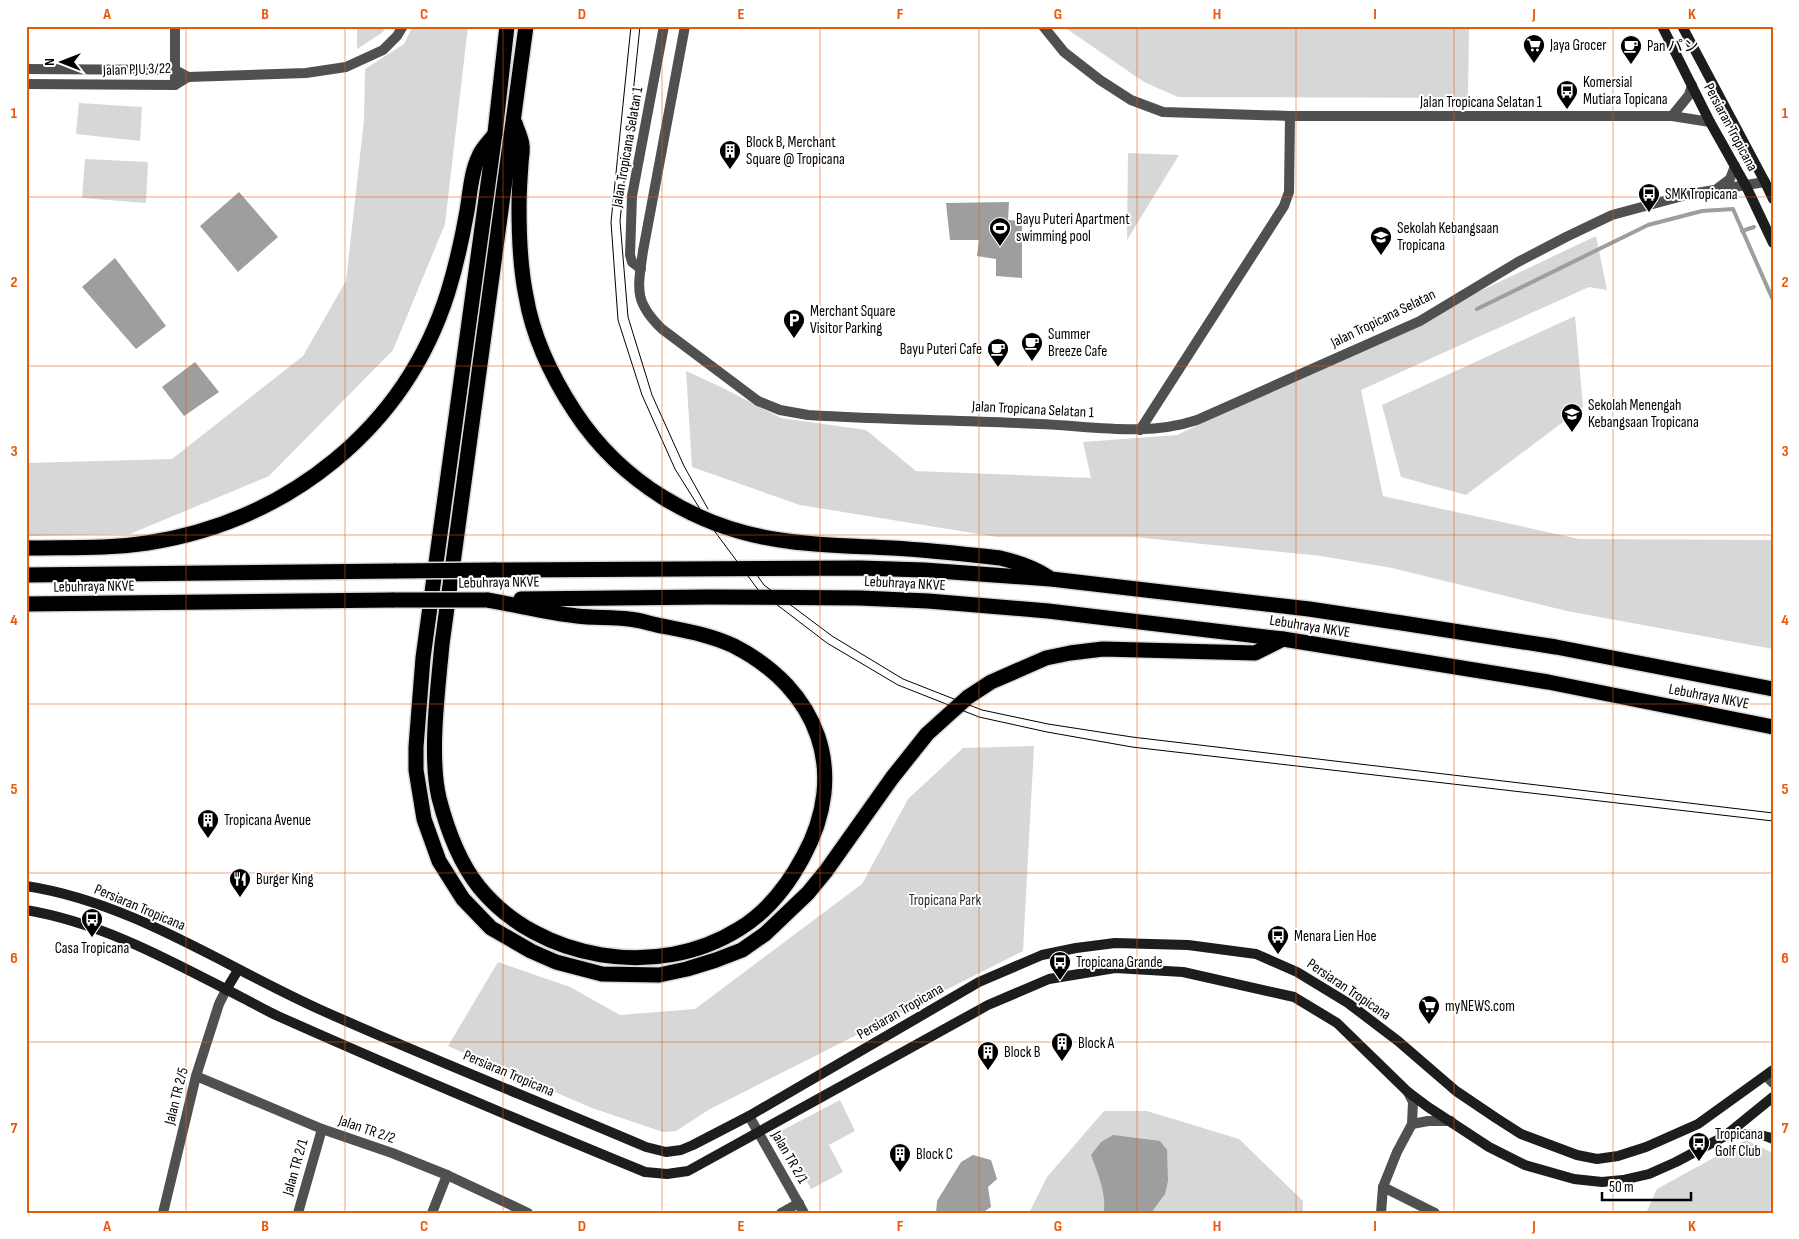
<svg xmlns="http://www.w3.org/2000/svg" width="1799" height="1239" font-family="'Sofia Sans Condensed','Noto Sans JP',sans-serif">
<rect width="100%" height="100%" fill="#fff"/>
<g fill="#d7d7d7">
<polygon points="357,26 386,26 383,32 357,49"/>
<polygon points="413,26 468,26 445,224 393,350 269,476 130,534 26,536 26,463 172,459 303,356 346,281 364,120 365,69 404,44"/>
<polygon points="1067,26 1469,26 1468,98 1178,97 1144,82 1067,29"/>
<polygon points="79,103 142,107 140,141 76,134"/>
<polygon points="1128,153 1179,155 1127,240"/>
<polygon points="85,159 148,162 146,203 82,198"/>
<polygon points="1596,236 1607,290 1589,287 1361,390 1383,496 1579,539 1773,540 1773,649 1567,611 1392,568 1321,556 1134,537 997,537 800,505 692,467 686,371 723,388 781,418 866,430 916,471 1091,478 1083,442 1177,435"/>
<polygon points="1575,316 1583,407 1466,495 1401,477 1382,405"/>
<polygon points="1034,746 1023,951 710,1109 676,1131 663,1132 592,1108 448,1046 498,962 570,987 620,1015 695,1009 862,884 908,799 963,748"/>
<polygon points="840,1100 855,1131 829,1145 843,1172 811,1189 781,1131"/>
<polygon points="1104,1111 1147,1111 1239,1139 1303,1201 1303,1213 1029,1213 1047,1177"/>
<polygon points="1746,1140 1773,1153 1773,1213 1646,1213 1657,1189"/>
</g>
<g fill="#9e9e9e">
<polygon points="239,192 278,237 238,272 200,226"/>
<polygon points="1009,202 1008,220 1022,221 1022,278 996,276 996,259 977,256 979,240 950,240 946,203"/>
<polygon points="115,258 166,326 136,349 82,287"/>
<polygon points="195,362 219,392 184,416 162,387"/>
<path d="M1113,1135L1160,1141L1167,1150L1168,1181L1165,1194L1151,1213H1104C1106,1191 1098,1174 1091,1155L1101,1142Z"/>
<polygon points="973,1155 991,1160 997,1179 988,1187 991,1207 982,1213 936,1213 937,1201 961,1162"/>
</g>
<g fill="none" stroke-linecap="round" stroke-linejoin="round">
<g stroke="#9e9e9e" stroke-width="4">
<polyline points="1742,231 1754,227"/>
<polyline points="1477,309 1648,225 1702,211 1733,209 1773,300"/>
</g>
<g stroke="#dbdbdb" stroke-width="18">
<g id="motorway">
<polyline points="507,26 495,133 423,658 416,747 416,770 424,819 439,861 463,899 491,928 531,951 556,962 602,974 659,975 687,969 716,960 742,950 765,934 808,893 826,871 892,778 927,734 968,697 991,682 1046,658 1070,653 1103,649 1255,653 1283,639"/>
<path d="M515,123C517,130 521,137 522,145C523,151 521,158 521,164C520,178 519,192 519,207C519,236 520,267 526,296C533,338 552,377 575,412C621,482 697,528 780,540C817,546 854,546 892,548C928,550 964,554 1000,558C1017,562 1033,567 1048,577"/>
<path d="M26,548C66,547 108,549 147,543C288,521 405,429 448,292C456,266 462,239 467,211C470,194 471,172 479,156C482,148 490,141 495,134"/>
<polyline points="493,570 860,568 924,570 1051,579 1309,609 1402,623 1556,647 1773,689"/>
<polyline points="26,575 396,571"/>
<polyline points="521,599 709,597 860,598 928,601 1048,611 1283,639 1548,682 1773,727"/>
<path d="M487,600C517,605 547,613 577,616C594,618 612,617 629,619C640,620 651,624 662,626C687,631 711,635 734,646C818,689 850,772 803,857C788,885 767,912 739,929C658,980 539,961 479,887C459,862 447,829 439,798C429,755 438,689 442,644L526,26"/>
<polyline points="26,604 393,600"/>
</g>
</g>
<g stroke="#505050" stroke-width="10">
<path d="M685,26L643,251C638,288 633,301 662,329L758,401L780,410L808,415C885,420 962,420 1039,424C1092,426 1146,437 1197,420L1420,321L1518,262L1566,237L1612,215L1690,194L1765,182"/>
<polyline points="175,85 175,26"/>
<polyline points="1718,188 1730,179 1735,166"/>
<polyline points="641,269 632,262 630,255 632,196 664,26"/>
<polyline points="1140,430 1284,206 1289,192 1290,116"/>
<polyline points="196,1076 322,1129 392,1153 447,1175 528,1213"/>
<polyline points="1766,1076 1773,1083"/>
<polyline points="749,1116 804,1213"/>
<polyline points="1412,1124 1428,1121 1451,1121"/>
<polyline points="1383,1187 1435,1213"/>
<polyline points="163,1213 196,1076 219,1004 226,990"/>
<polyline points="298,1213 322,1129"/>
<polyline points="432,1213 447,1175"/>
<polyline points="781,1213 799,1203"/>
<polyline points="1381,1213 1383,1187 1397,1152 1412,1124 1413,1102 1408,1092"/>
</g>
<g stroke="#505050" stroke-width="10">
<polyline points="1043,26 1064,52 1100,80 1131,100 1163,112 1290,116 1672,116 1710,122"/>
<polyline points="26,69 175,70 188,77 306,73 346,67 383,50 397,36 403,26"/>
<polyline points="26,84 175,85 188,77"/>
<polyline points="1672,116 1689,95 1692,85"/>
</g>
<g stroke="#1d1d1d" stroke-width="10">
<polyline points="1662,26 1710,122 1746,186 1773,243"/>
<polyline points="1682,26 1765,182 1773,199"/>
<path d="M26,886C132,902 225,967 321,1010C428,1058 538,1101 646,1147L666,1152L681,1150L693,1145L749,1116L979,982L1042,955L1076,948L1115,943L1188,945L1256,954L1297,972L1348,1003L1398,1041L1456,1091L1496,1118L1521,1134L1577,1155L1597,1159L1618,1156L1646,1147L1698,1124L1773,1070"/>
<path d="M26,910C103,923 171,961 239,996C253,1003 266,1011 280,1017C401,1071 523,1122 645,1172L667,1174L688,1171L988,1005L1049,979L1115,968L1183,972L1294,997L1337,1023L1408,1092L1428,1107L1489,1147L1525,1165L1574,1179L1602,1182L1623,1180L1649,1174L1676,1162L1725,1136L1773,1097"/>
<polyline points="226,990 238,970"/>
<path d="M1725,1136C1741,1134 1758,1132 1773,1139"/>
</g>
<use href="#motorway" stroke="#000" stroke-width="15"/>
<g stroke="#000" stroke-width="1">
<polyline points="631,26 611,222 618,320 642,395 675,469 710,525 759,591 827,643 898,685 979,717 1047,732 1132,747 1773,821"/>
<polyline points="640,26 620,221 628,317 652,395 684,466 708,509"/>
<polyline points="757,575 764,585 832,636 903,679 982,710 1048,724 1132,737 1773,813"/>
</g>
<g stroke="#dbdbdb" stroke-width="18" stroke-linecap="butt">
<g id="motorway-bridge">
<polyline points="396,571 493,570"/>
<polyline points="393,600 487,600"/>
</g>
</g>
<use href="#motorway-bridge" stroke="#000" stroke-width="15"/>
</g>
<path fill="none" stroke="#e8590c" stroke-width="1" stroke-opacity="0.55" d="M186,26V1213M345,26V1213M503,26V1213M662,26V1213M820,26V1213M979,26V1213M1137,26V1213M1296,26V1213M1454,26V1213M1613,26V1213M26,197H1773M26,366H1773M26,535H1773M26,704H1773M26,873H1773M26,1042H1773"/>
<defs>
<g id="supermarket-pin" transform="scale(1.125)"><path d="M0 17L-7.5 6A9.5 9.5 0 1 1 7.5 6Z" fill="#000" stroke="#fff"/><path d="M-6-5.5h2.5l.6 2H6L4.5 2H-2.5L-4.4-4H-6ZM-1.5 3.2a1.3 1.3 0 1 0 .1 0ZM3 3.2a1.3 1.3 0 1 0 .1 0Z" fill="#fff"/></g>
<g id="cafe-pin" transform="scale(1.125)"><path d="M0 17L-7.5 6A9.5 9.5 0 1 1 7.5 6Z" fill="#000" stroke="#fff"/><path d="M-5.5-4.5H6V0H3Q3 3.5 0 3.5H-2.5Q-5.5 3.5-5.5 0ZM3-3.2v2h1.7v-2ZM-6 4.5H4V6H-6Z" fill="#fff"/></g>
<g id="bus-pin" transform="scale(1.125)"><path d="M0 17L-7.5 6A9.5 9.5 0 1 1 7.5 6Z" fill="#000" stroke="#fff"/><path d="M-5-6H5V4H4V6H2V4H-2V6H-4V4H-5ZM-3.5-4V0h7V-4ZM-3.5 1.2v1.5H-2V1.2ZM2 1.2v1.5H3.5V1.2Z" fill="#fff"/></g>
<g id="building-pin" transform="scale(1.125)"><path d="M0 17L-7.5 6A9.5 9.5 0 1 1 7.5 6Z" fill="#000" stroke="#fff"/><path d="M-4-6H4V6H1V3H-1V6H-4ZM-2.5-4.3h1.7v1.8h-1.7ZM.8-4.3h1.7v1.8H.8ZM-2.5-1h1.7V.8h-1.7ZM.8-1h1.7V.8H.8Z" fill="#fff"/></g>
<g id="stadium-pin" transform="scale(1.125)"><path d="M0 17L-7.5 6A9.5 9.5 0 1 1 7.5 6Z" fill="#000" stroke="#fff"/><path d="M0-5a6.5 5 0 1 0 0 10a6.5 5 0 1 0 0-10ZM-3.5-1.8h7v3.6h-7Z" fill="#fff"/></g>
<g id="school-pin" transform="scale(1.125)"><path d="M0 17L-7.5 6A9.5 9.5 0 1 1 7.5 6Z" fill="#000" stroke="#fff"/><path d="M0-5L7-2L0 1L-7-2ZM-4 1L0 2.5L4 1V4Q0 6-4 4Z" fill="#fff"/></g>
<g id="parking-pin" transform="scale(1.125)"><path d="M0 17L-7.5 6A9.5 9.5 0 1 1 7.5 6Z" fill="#000" stroke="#fff"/><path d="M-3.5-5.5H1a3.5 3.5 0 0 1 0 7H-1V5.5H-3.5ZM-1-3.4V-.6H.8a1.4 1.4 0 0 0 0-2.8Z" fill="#fff"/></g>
<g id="restaurant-pin" transform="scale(1.125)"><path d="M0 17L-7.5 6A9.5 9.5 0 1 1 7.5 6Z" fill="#000" stroke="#fff"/><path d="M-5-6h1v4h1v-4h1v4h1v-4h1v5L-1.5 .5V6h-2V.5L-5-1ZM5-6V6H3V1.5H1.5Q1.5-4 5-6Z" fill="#fff"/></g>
</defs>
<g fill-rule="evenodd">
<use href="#supermarket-pin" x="1534" y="45"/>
<use href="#cafe-pin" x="1631" y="46"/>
<use href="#bus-pin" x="1567" y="91"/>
<use href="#building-pin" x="730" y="151"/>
<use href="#bus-pin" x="1649" y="194"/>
<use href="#stadium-pin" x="1000" y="228"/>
<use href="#school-pin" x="1381" y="237"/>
<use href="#parking-pin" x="794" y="320"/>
<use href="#cafe-pin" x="1032" y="343"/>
<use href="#cafe-pin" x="998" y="349"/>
<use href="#school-pin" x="1572" y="414"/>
<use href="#building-pin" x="208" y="820"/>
<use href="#restaurant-pin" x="240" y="879"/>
<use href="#bus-pin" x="92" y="919"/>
<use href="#bus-pin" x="1278" y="936"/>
<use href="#bus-pin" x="1060" y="962"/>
<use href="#supermarket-pin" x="1429" y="1006"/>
<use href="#building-pin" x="1062" y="1043"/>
<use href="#building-pin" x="988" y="1052"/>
<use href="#bus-pin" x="1699" y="1143"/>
<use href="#building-pin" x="900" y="1154"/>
</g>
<g text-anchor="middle" stroke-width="4" stroke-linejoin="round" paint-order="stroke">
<g font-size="15" fill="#000" stroke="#fff" text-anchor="start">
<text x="1550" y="50">Jaya Grocer</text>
<text x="1647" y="51">Pan パン</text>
<text x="1583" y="87">Komersial<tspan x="1583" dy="17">Mutiara Topicana</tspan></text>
<text x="746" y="147">Block B, Merchant<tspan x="746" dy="17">Square @ Tropicana</tspan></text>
<text x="1665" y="199">SMK Tropicana</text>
<text x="1016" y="224">Bayu Puteri Apartment<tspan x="1016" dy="17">swimming pool</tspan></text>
<text x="1397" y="233">Sekolah Kebangsaan<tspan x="1397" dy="17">Tropicana</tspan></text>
<text x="810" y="316">Merchant Square<tspan x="810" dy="17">Visitor Parking</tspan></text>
<text x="1048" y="339">Summer<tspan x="1048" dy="17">Breeze Cafe</tspan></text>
<text x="982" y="354" text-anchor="end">Bayu Puteri Cafe</text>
<text x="1588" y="410">Sekolah Menengah<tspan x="1588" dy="17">Kebangsaan Tropicana</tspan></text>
<text x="224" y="825">Tropicana Avenue</text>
<text x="256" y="884">Burger King</text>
<text x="1294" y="941">Menara Lien Hoe</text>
<text x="92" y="953" text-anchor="middle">Casa Tropicana</text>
<text x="1076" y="967">Tropicana Grande</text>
<text x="1445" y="1011">myNEWS.com</text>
<text x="1078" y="1048">Block A</text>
<text x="1004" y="1057">Block B</text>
<text x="1715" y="1139">Tropicana<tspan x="1715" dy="17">Golf Club</tspan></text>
<text x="916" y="1159">Block C</text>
</g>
<g font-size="15" fill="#000" stroke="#fff">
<text transform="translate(137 69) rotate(-2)" y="5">Jalan PJU 3/22</text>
<text x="1481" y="107">Jalan Tropicana Selatan 1</text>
<text transform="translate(1731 127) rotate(62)" y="5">Persiaran Tropicana</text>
<text transform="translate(627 147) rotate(-80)" y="5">Jalan Tropicana Selatan 1</text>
<text transform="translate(1383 318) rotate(-26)" y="5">Jalan Tropicana Selatan</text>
<text transform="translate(1033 409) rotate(3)" y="5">Jalan Tropicana Selatan 1</text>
<text transform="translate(499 582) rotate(-1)" y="5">Lebuhraya NKVE</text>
<text transform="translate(905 583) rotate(3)" y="5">Lebuhraya NKVE</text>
<text transform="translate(94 586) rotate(-1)" y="5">Lebuhraya NKVE</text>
<text transform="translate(1310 626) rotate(9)" y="5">Lebuhraya NKVE</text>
<text transform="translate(1709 696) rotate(11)" y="5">Lebuhraya NKVE</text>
<text transform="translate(140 907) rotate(23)" y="5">Persiaran Tropicana</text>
<text transform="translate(1349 989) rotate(34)" y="5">Persiaran Tropicana</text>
<text transform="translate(900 1011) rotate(-30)" y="5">Persiaran Tropicana</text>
<text transform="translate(509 1073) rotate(23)" y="5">Persiaran Tropicana</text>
<text transform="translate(176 1096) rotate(-76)" y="5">Jalan TR 2/5</text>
<text transform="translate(367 1129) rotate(19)" y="5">Jalan TR 2/2</text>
<text transform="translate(790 1157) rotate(60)" y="5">Jalan TR 2/1</text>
<text transform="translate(295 1167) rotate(-74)" y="5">Jalan TR 2/1</text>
</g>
<g font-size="15" fill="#2e2e2e" stroke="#fff">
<text x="945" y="905">Tropicana Park</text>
</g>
</g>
<rect width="1799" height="1239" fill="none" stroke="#ffffff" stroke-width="55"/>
<g transform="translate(62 62) rotate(270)" stroke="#ffffff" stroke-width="4" paint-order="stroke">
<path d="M0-4L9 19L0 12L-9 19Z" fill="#000000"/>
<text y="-8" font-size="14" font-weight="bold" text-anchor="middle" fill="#000000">N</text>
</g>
<path d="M1602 1192v8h89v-8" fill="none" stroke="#000000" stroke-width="2.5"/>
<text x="1609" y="1192" font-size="15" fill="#000000" stroke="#ffffff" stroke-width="4" paint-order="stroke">50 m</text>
<rect x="28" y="28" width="1744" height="1184" fill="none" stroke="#e8590c" stroke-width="2"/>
<g font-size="16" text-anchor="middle" font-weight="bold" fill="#e8590c">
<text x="107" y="19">A</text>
<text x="265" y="19">B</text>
<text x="424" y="19">C</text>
<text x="582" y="19">D</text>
<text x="741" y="19">E</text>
<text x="900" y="19">F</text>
<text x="1058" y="19">G</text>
<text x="1217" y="19">H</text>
<text x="1375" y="19">I</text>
<text x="1534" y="19">J</text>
<text x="1692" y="19">K</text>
<text x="14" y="118">1</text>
<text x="1785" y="118">1</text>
<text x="14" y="287">2</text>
<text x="1785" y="287">2</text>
<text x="14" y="456">3</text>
<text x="1785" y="456">3</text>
<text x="14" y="625">4</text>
<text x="1785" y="625">4</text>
<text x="14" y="794">5</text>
<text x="1785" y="794">5</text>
<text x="14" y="963">6</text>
<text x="1785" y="963">6</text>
<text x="14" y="1133">7</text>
<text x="1785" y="1133">7</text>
<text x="107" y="1231">A</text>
<text x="265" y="1231">B</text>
<text x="424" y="1231">C</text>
<text x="582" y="1231">D</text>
<text x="741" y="1231">E</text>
<text x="900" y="1231">F</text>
<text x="1058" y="1231">G</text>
<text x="1217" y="1231">H</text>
<text x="1375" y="1231">I</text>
<text x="1534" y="1231">J</text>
<text x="1692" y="1231">K</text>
</g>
</svg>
